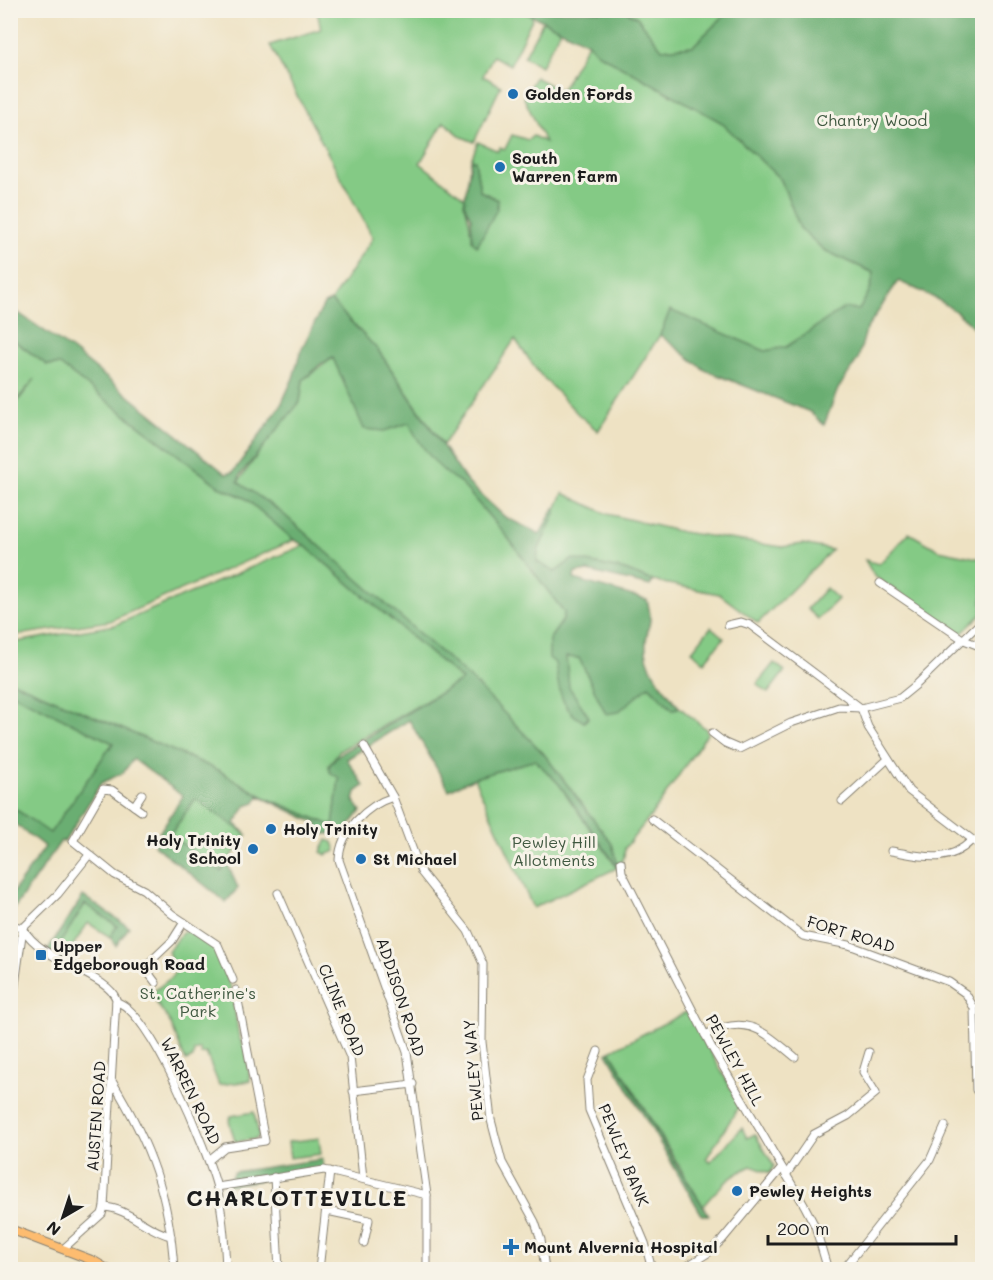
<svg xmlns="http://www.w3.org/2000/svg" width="993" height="1280" font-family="Mali,sans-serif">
<rect width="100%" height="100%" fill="#f7f3e8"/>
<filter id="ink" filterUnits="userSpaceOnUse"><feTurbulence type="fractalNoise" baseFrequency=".0167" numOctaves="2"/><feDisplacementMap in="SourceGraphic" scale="12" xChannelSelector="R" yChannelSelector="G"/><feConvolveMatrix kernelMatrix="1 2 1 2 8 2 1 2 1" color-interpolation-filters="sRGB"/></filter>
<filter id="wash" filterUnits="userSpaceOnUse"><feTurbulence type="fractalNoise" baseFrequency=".008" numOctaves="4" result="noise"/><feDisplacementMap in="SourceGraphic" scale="24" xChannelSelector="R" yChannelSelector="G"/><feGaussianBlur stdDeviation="1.35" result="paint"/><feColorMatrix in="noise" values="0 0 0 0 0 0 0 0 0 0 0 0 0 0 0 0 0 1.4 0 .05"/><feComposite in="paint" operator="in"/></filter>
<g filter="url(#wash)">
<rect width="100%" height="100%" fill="#eee2c3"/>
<g fill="#84ca85" stroke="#507350" stroke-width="1.5">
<path d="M317,11H523L533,17L510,65L493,56L483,76L501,86L474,142L462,137L444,122L420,163L466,199C463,207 471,220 470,231L493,197L480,191L475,160H471L478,142L498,151L500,147L505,149L512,135L528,140L533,136L545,142L524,98L535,77L561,91L588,43L597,53L721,122L781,180L800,228L824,250L874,273L870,290L859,310L844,308L786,347L765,351L670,311L660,335L598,431L578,414L538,372L515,339L443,445L378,350L331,301L373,238L270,45L321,29Z"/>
<polygon points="625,11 729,11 693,46 662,49 637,17"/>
<polygon points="543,21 561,29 541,66 524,57"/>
<polygon points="10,338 47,365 60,365 220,487 245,498 294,540 110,621 11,636 11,410 35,379 11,406"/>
<path d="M333,358L345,385L401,424L409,422C419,444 439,471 460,482L508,538L564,612L563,620L549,640L566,657L579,658L606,714L649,686L673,710L679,707L706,729L707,734L653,813L625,848L624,857L619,869L612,844L544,754L470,678L281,512L238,482L280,423L300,402L303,380Z"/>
<polygon points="563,493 607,514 682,532 782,547 803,544 832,550 758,623 719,594 653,581 625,570 573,559 555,572 536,562 538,551"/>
<polygon points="909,533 939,550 982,559 982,614 961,634 874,576 865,560 879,564"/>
<polygon points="304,545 462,680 339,751 329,765 330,772 339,778 333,826 264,797 218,770 11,681 11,643 115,625"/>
<polygon points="826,588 838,599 818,619 807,609"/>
<polygon points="711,627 724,638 704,662 692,651"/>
<polygon points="774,663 785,671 768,693 757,684"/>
<polygon points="11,693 113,743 50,834 11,806"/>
<polygon points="535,760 559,784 617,868 533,908 474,778"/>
<polygon points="196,798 247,835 221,871 170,835"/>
<polygon points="327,840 333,842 336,851 326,855 321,852"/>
<polygon points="85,904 117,926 110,937 88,923 70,950 59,943"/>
<path d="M189,931L212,945L219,956L231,988L239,1037L246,1050L250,1081L219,1085L206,1053L201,1054L200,1049L194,1051L193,1058L186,1061C180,1049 177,1037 171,1025C167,1014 152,1003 154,991L172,977L175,971L168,951L183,932Z"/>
<path d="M688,1011L740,1105L706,1159L710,1162L742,1128L747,1138L755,1134L774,1166L770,1173L751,1166C730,1176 718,1188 703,1206L610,1051Z"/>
<polygon points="254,1112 259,1136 255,1139 235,1142 229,1121 231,1116"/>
<polygon points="319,1138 321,1154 290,1158 288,1142"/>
</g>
<g fill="#6bae72" stroke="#446547" stroke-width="1.5">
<path d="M523,11H625L637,17L662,49L693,46L729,11H982V338C961,309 931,295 898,281L866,330L858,359L838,389L824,425L810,412L705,370L660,335L670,310L765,351L786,347L844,308L859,310L870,290L874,273L824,250L800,228L781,180L721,122L597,53L588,43Z"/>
<polygon points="471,160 475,160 480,191 498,200 497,209 477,246 472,240 471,218 464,204"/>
<path d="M331,301L378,350L467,482L505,517L540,534L554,508L556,511L538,551L537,562L555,572L573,559L625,570L653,581L650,586L588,571L575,573L574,579L647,600C653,624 649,620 646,641C643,667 665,689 679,707L673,710L649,686L618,712L606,714L579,658L566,657L569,687L589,717L584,722C559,709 559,688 555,663L549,658V640L563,620L564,612L508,538L460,482C439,472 419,444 409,423L384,431L364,429L333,358L321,364L303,380L300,402L240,475L238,482L281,512L470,678L544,754L612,844L619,869L559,784L535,760L474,778L449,790L409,720L347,759L364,786L356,792L354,801L361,811L343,834H324L318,829V824L259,796L255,803L246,806L235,823L247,835L195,799L170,835L221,871L227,863L238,888L226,902L154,845L161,835L159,833L183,796L133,759L123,773L101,783L65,841H61L11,913V895L45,847L11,821V806L50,833L113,743L11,693V681L218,770L259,795L333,826L339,778L330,772L329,766L338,755L462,680L304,545L294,540L245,498L220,487L60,365H47L11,338V308L72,350L226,474L233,472L280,407L293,378L301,350L324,304Z"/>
<polygon points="83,896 129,927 116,946 110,937 117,926 85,904 60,943 70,950 82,973 46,952"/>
<polygon points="610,1051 678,1168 709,1215 702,1215 607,1053"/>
<polygon points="323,1159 324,1170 225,1186 234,1172"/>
</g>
</g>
<g filter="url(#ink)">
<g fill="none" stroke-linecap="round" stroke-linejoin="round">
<g stroke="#857f70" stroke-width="9">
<g id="minor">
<polyline points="880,583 964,640 982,647"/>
<polyline points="728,625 741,622 750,625 861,708"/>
<polyline points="861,708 868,727 909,791 982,847"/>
<polyline points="712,733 725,743 739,749 791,723 839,707 861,708 900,698 916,685 982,621"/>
<polyline points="364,746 393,797 421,872 468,931 483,964 482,1042 491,1120 502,1162 535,1222 541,1240 545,1270"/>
<path d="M393,797C367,805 340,831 339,860L407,1052L427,1195V1270"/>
<polyline points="842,801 888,759"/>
<polyline points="134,806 142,794"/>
<polyline points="141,811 112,790 103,789 73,841 115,875 144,890 172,914 218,945 233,980"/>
<polyline points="652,819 803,936 849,945 949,982 966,994 974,1008 976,1090 982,1097"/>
<path d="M891,851C921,856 947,865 971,841"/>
<polyline points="621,862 622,872 712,1048 804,1205 815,1226 828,1270"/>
<polyline points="278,893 350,1057 363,1178"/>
<path d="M10,925L23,928C40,961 108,975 116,999L104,1207L102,1214L63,1249"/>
<polyline points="156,983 150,975 151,961 172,941 184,922"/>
<path d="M116,1002C149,1007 209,1154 217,1188C223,1214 225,1242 226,1270"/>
<polyline points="10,1020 23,928 58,894 89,855"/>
<path d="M705,1035C747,1013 763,1031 795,1057"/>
<polyline points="598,1051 587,1080 589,1110 645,1243 652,1270"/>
<path d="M112,1081C150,1143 170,1197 174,1270"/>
<polyline points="353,1091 413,1084"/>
<polyline points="209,1160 225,1147 265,1141 236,990"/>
<polyline points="786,1175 814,1134 848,1116 876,1093 863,1072 869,1052"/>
<polyline points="274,1177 279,1270"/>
<polyline points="217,1187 324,1170 427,1195"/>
<path d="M104,1207C128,1208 147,1231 171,1236"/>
<polyline points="327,1211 369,1220 364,1243"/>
<polyline points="319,1270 330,1171"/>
<polyline points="681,1270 708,1253 722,1240 782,1168"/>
<polyline points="843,1270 930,1160 945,1126"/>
</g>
</g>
<g stroke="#857f70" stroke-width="10">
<polyline id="major" points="10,1229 94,1261 109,1270"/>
</g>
<use href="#minor" stroke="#fff" stroke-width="7"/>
<use href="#major" stroke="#fdbc70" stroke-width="8"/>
</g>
</g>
<g fill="#1f6fb2" stroke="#f7f3e8" stroke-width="2">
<circle cx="513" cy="94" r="6"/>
<circle cx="500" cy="167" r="6"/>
<circle cx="271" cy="829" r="6"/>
<circle cx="253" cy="849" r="6"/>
<circle cx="361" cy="859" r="6"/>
<rect x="35" y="949" width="12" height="12" rx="3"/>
<circle cx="737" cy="1191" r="6"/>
<path d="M508 1238h6v6h6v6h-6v6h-6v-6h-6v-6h6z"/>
</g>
<g text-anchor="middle" stroke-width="6" stroke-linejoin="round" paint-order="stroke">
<g font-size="16" font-weight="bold" fill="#1c1c1c" stroke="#f7f3e8" text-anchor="start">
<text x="525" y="100">Golden Fords</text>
<text x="512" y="164">South<tspan x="512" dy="18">Warren Farm</tspan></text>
<text x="283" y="835">Holy Trinity</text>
<text x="241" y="846" text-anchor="end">Holy Trinity<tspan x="241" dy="18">School</tspan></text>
<text x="373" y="865">St Michael</text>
<text x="53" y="952">Upper<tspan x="53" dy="18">Edgeborough Road</tspan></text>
<text x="749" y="1197">Pewley Heights</text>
<text x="524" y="1253">Mount Alvernia Hospital</text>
</g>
<g font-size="16" fill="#405941" stroke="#f7f3e8">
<text x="872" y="126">Chantry Wood</text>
<text x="554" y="848">Pewley Hill<tspan x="554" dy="18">Allotments</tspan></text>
<text x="198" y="999">St. Catherine's<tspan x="198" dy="18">Park</tspan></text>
</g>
<g font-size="16" fill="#1c1c1c" stroke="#f7f3e8">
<text transform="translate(851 934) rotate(17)" y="6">FORT ROAD</text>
<text transform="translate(401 997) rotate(72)" y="6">ADDISON ROAD</text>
<text transform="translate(342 1010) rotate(68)" y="6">CLINE ROAD</text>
<text transform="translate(735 1060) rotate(61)" y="6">PEWLEY HILL</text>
<text transform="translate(473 1070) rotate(-95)" y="6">PEWLEY WAY</text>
<text transform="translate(191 1091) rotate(64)" y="6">WARREN ROAD</text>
<text transform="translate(96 1116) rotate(-86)" y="6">AUSTEN ROAD</text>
<text transform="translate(624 1155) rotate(68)" y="6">PEWLEY BANK</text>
</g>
<g font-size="22" font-weight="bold" letter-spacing="1.5" fill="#1c1c1c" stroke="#f7f3e8">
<text x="297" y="1206">CHARLOTTEVILLE</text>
</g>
</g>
<rect width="993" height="1280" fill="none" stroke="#f7f3e8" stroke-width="36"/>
<g transform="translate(63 1217) rotate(219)" stroke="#f7f3e8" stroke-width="4.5" paint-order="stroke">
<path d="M0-4.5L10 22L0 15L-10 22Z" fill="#1c1c1c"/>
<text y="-9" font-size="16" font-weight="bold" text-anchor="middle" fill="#1c1c1c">N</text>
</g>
<path d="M768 1235v9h188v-9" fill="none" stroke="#1c1c1c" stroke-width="3"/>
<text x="777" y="1235" font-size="18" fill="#1c1c1c" stroke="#f7f3e8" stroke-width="4.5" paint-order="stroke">200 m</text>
</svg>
